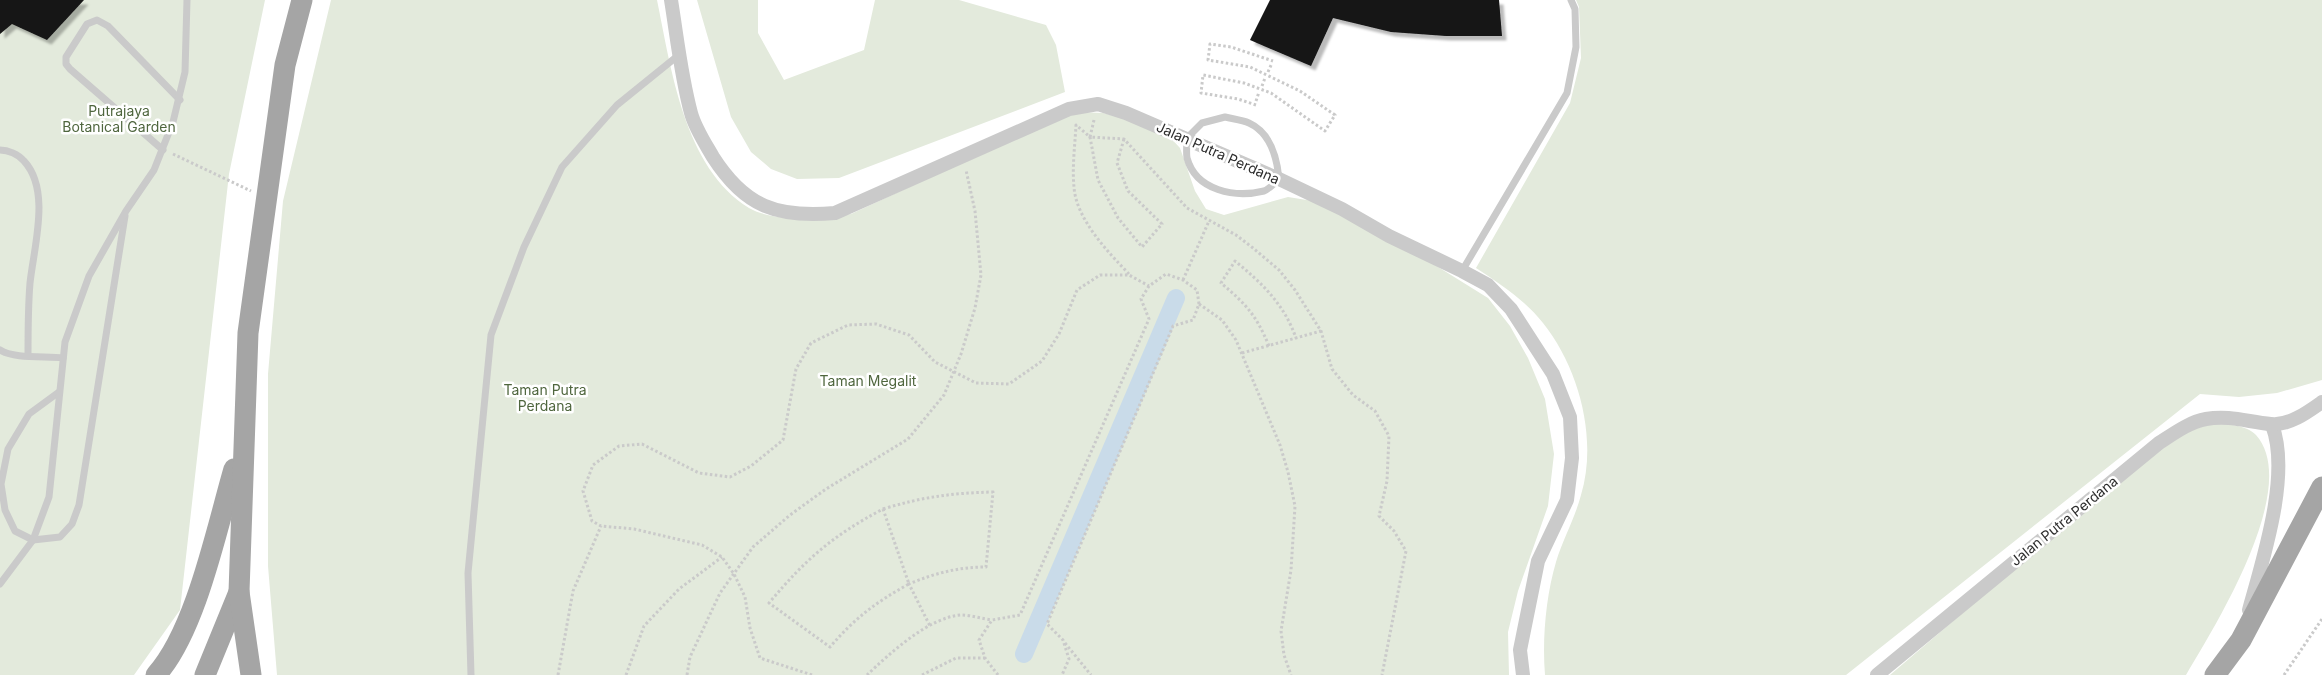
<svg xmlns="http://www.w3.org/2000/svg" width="2322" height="675" font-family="Inter,sans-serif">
<defs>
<filter id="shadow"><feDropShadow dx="4.5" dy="4.5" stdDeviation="1" flood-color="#0004"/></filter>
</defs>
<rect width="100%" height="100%" fill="#fff"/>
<g fill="#e3eadc">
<polygon points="0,0 265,0 229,174 180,610 134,675 0,675"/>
<path d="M331,0H657C671,68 684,168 749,208C775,223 822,219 851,214L1050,122L1080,112L1103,113L1136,121L1168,135L1180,148L1195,191L1206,209L1224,215L1288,197L1313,201L1414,252L1488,298L1510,326L1528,358L1545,399L1554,454L1548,506L1518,591L1508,632L1509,675H277L268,566V374L283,201Z"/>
<polygon points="697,0 758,0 758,33 784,80 864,50 875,0 959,0 1046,25 1056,45 1065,92 839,178 797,179 771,169 751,152 731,117"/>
<path d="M1576,0H2322V380L2277,393L2239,397L2200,394L1846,675H1545C1542,639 1546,596 1556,562C1563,539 1575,518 1581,495C1598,439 1579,368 1543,323C1525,300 1500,284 1476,268L1570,103L1581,58L1579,7Z"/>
<path d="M2213,423C2226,424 2247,425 2256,435C2302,487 2215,626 2186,675H1890L2130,470L2189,431Z"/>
</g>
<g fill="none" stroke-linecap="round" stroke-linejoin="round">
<polyline stroke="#c9dbe9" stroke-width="18" points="1024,654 1176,298"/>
</g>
<g fill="#141414" filter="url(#shadow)">
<polygon points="0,0 84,0 47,40 12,24 0,34"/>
<polygon points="1270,0 1499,0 1502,36 1446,36 1391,32 1333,18 1311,66 1250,40"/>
</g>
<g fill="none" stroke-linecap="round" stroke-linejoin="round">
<g stroke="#cacaca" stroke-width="3" stroke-dasharray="2.5 2.5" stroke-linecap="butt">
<polyline points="1268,72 1272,63"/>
<polyline points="1262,86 1265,78"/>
<polyline points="1256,101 1259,92"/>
<polyline points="1256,105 1238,99 1201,93 1203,75 1244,83 1271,93 1325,131 1335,115 1300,91 1250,67 1208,60 1210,44 1231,47 1273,61"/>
<polyline points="1094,120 1090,137 1124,139 1187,208 1236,235 1253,248 1279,270 1295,290 1321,331 1332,369 1353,395 1375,411 1389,436 1387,481 1379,516 1394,531 1406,551 1382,675"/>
<path d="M1124,139L1117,163L1128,191L1162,224L1142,247L1118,218L1098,180L1090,137L1076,125C1075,145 1072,167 1074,187C1076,219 1108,252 1129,274"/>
<polyline points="173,154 251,191"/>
<polyline points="1183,280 1209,221"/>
<polyline points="1199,304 1222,320 1236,340 1280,445 1288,472 1295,506 1291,570 1281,631 1284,655 1291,675"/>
<path d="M1269,346C1256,315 1247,305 1221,283L1235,261C1262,283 1284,304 1296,338"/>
<polyline points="1242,353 1321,331"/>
<path d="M883,509L909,584C876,602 855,618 830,647L769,603C806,559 832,536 883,509Z"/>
<path d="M883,509C922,497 952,493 993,492L986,567C959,567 935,573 909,584L930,626"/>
<polyline points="1065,643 1091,675"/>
<polyline points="558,675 573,591 601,526"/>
<polyline points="626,675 644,626 679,589 722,557"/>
<polyline points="687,675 690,657 720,593 753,547 790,515 826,489 908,439 944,395 961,354 975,308 981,275 975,211 966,170"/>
<polyline points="812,675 760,658 750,628 745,597 734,574 722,557 702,545 634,529 601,526 592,521 583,491 593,465 619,446 642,444 699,473 730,477 751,466 783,440 796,369 811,343 848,325 876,324 909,335 935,362 976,383 1009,384 1042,361 1059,334 1077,290 1100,275 1129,275 1149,286"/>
<path d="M867,675C889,654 929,617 961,615C971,615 983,619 992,620"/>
<polyline points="922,675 956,658 985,658"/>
<polyline points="998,675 985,658 979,640 992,620 1020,615 1149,319 1141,299 1149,286 1166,274 1183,280 1197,290 1199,304 1193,320 1173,326 1047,624 1063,640 1069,659 1062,675"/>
<polyline points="2284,675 2322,619"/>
</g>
<g stroke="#cacaca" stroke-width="7">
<path d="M1225,117C1233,119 1242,120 1249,123C1271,133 1277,157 1279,179C1275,183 1269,189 1264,191C1235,198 1196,191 1187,158C1186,152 1187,144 1187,138L1202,123Z"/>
<path d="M0,150C8,150 18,154 24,161C51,190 34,246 30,283C28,307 28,331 28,356"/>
<polyline points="163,150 70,69 66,64 66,57 87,24 97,20 108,26 180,100"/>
<polyline points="1462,271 1567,93 1576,47 1575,9 1571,0"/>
<path d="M0,350C13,359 46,356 63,358"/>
<polyline points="59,392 29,414 8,449 1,484 5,510 15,531 33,540 60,537 72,524 79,505 125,216"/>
<polyline points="0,584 33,540 49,497 65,342 89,276 126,211 154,170 173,122 185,72 187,0"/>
<polyline points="471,675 468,573 491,335 524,247 562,167 617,105 680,54"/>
</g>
<g stroke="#cacaca" stroke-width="14">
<path d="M671,0C677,37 681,76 691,113C695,128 705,143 713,157C745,207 777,218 835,213L1069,109L1098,104L1126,113L1279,179L1342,209L1389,236L1462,271L1488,285L1511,309L1553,374L1570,417L1572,458L1567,500L1538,561L1520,650L1523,675"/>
<path d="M2249,610C2263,559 2291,474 2272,425"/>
<path d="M1877,675L2159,443C2173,434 2189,422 2206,419C2230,415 2248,422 2271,424C2289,426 2308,412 2322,402"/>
</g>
<g stroke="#a5a5a5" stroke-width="21">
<path d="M156,675C196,631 217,527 234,469"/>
<polyline points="205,675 239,592"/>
<polyline points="251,675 239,592 248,333 285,65 302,0"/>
<polyline points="2215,675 2241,640 2322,487"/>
</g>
</g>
<g text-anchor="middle" stroke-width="5" stroke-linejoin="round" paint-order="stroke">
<g font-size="14" fill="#4f663e" stroke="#fff">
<text x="119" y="116">Putrajaya<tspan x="119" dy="16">Botanical Garden</tspan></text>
<text x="868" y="386">Taman Megalit</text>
<text x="545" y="395">Taman Putra<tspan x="545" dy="16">Perdana</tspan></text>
</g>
<g font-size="14" fill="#2d2d2d" stroke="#fff">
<text transform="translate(1218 153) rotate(24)" y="5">Jalan Putra Perdana</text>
<text transform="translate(2064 521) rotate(-39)" y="5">Jalan Putra Perdana</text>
</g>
</g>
</svg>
